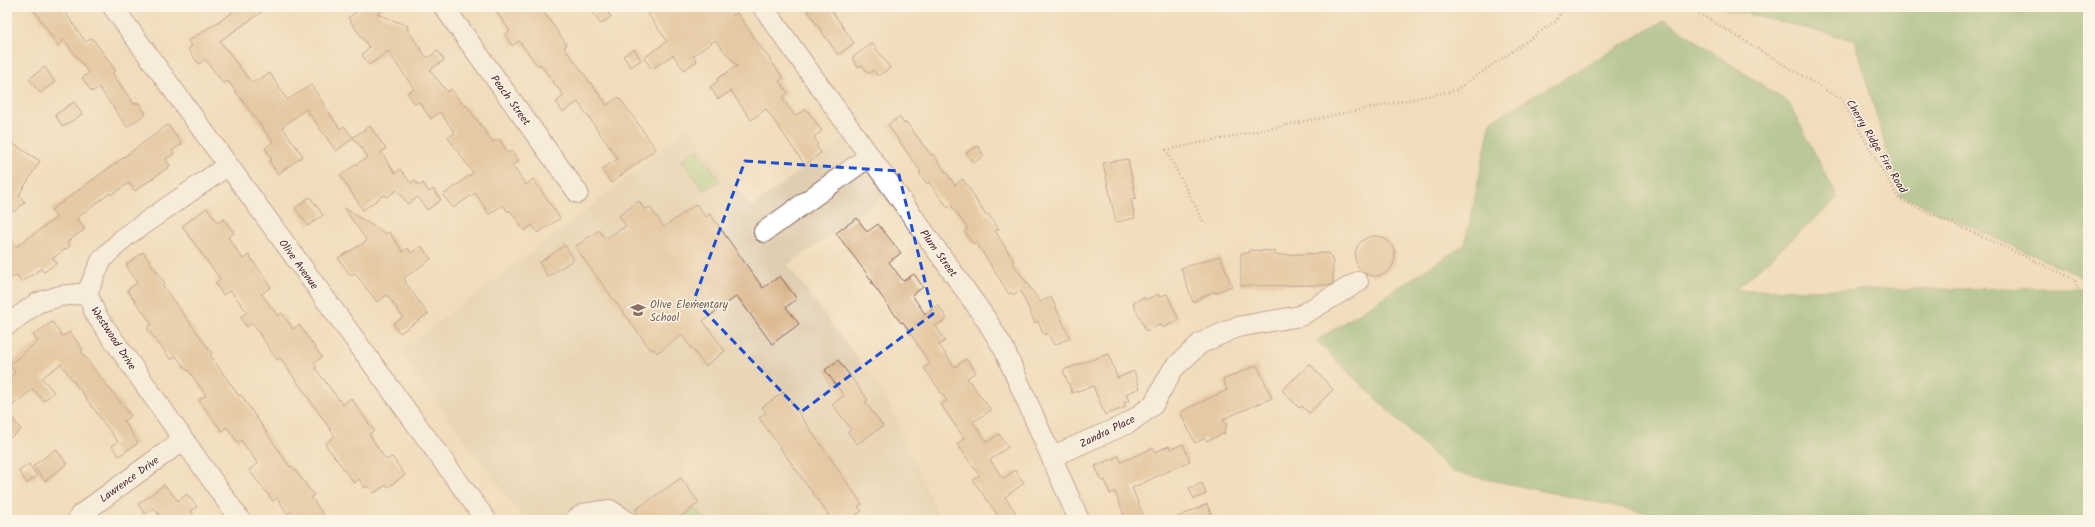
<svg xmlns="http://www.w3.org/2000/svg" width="2095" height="527" font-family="Kalam,sans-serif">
<rect width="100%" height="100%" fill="#fcf5e5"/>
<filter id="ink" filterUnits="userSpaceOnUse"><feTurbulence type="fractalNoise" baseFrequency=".025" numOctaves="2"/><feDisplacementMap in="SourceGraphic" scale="8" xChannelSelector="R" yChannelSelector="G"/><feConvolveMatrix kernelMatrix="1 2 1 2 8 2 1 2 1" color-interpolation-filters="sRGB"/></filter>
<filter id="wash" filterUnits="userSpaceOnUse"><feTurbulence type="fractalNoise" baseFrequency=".012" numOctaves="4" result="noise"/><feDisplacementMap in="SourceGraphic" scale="16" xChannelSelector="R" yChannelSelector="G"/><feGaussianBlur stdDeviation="0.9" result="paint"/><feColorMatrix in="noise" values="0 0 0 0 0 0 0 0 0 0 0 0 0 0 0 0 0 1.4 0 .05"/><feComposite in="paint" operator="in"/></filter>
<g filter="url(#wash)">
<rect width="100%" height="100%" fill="#f0ddbc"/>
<polygon fill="#dfceb1" points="689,127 751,207 845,138 886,195 788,265 886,397 940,520 524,520 399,352 585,212"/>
<g fill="#96cd7f" stroke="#707655">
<polygon points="697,148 720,180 704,191 682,160"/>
<polygon points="695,508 704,520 678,520"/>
</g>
<g fill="#78b06e" stroke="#61684c">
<polygon points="1719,7 2088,7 2088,280 1900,195 1854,40"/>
<polygon points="1665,20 1789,103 1838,198 1735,290 2088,288 2088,520 1681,520 1452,472 1316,341 1465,244 1491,121"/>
</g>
<g id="blocks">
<g fill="#d8b287">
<polygon points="32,7 61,7 86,42 92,38 116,71 112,73 134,104 139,103 146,114 127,127 99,87 92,92 82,78 89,73 64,40 58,46"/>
<polygon points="228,7 269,7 220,41 252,83 270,73 287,100 311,85 340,129 344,126 353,138 336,151 306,109 282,127 303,156 278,174 269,161 272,159 265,148 273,142 228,81 224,84 205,59 199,64 188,49 192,46 188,41 232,13"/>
<polygon points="363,7 387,7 377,14 408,26 407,29 427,58 438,51 444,60 430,70 447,92 451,89 464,107 466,105 493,142 499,139 508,153 512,151 519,161 512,165 526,185 533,179 560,218 538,233 532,225 524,231 510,210 508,212 503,205 489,214 475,193 453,208 443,195 473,173 448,137 455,133 440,112 431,119 419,102 415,104 407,93 414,89 388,51 369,65 362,55 369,47 348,18"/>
<polygon points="493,7 540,7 567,45 564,47 607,105 619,97 656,149 611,183 602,169 618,159 578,102 563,112 556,102 564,96 540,64 538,66 519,41 512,46 505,35 510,31"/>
<polygon points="589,7 604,7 611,17 601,24"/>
<polygon points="649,7 727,7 733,16 737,13 783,78 779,81 788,93 782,98 795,116 806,109 822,131 814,137 818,144 816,145 821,153 805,165 766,109 751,120 731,91 718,99 710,87 718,81 717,79 737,66 715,40 693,56 697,61 684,70 673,55 652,69 644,58 667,41 648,14 652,12"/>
<polygon points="805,7 829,7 854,43 838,55"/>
<polygon points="872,43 890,68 878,76 873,70 869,74 862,65 858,67 852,58"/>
<polygon points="634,49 641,60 631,67 623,56"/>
<polygon points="45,67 55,82 40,93 29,79"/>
<polygon points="74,102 82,114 63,127 55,115"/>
<polygon points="899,117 904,124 906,122 931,155 933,154 955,185 963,179 986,216 988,214 999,229 995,231 1014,261 1012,262 1040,302 1051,297 1070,338 1054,345 1048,333 1044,335 1038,321 1035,323 1020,290 1013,295 1011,292 1009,294 976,242 973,244 964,231 968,229 951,205 948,208 929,182 927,184 919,173 921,172 888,125"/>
<polygon points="168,125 182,144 172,151 174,154 166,159 170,166 135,191 129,183 111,195 110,193 77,218 85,229 67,242 70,246 53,258 57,263 44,272 41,269 21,282 17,275 7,280 7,233 16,247 56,218 51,210"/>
<polygon points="370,126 386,149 381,152 395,173 400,169 411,183 415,180 419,186 423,183 429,192 433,189 441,200 427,210 418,197 408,204 397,190 387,197 385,194 363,210 340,175 368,157 353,137"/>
<polygon points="7,140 40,161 19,195 25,202 14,212 11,208 7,214"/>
<polygon points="978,146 984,156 973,163 966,153"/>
<polygon points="1128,159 1136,198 1131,199 1135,218 1116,222 1103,163"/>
<polygon points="310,197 323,215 308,226 295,208"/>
<polygon points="639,201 645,210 650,207 664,227 696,204 706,217 710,214 763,288 780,276 797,299 786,307 799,324 772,344 737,296 703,321 725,351 705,366 682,335 657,353 654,349 651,350 575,247 599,230 605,239 626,226 619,216"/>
<polygon points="207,208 218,223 224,219 234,233 228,237 243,259 249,255 271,287 261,294 278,316 282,313 293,329 299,325 322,357 314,363 317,367 315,368 338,399 343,405 351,398 374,431 369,434 386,460 392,457 405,475 388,487 386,485 374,493 368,486 365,488 359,479 354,483 325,444 335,436 307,396 280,358 277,360 252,323 247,327 240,317 247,312 230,290 223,295 215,283 220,279 182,226"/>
<polygon points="344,208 386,234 389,232 403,252 408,248 411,253 421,246 431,259 404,278 406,281 405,282 428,314 400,333 393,324 403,317 387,295 377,302 355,273 351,276 338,258 367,241"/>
<polygon points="857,218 867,232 878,224 901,253 889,262 903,281 914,274 923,287 912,295 925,314 938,305 947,319 936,326 945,341 939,345 955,367 966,359 976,372 967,378 991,410 973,422 987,442 999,434 1008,447 990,460 1003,479 1015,470 1024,483 1005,497 1021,520 1001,520 973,480 979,475 957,444 964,438 941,405 947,401 924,368 930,364 903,322 901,323 871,282 873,282 836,233"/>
<circle cx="1375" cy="256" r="20"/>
<polygon points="565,245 574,259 548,277 539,263"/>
<polygon points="1249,250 1275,251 1275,255 1329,253 1333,262 1333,283 1330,285 1241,286 1241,253 1249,253"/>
<polygon points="143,252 165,283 162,285 212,353 210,355 239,396 241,395 290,467 292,466 314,495 311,497 327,520 299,520 292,511 288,514 277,498 273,501 249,470 258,464 241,440 238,443 227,427 222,431 199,400 206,395 188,370 187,371 176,356 171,360 147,328 152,324 127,290 137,283 126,265"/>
<polygon points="1220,256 1232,286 1215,293 1214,291 1193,302 1181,268"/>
<polygon points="1158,294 1159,297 1167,294 1179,320 1162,328 1161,324 1146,331 1133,303 1144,297 1145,300"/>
<polygon points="52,322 62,336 70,332 83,350 81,352 131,416 124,421 138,443 119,456 112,446 118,442 61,364 42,378 54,392 44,401 33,389 7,410 21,430 7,440 7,381 15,372 9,365 38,341 33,335"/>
<polygon points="1109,354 1117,378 1134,371 1140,388 1126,394 1129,401 1124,402 1126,407 1105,415 1093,386 1072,393 1063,370"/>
<polygon points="838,360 868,400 865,402 883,426 857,444 848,432 851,429 832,404 844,396 825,370"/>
<polygon points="1310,364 1333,390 1309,413 1302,406 1299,408 1282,390"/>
<polygon points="1257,365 1272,398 1223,419 1227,427 1223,429 1225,433 1207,441 1205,438 1195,443 1180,412 1227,390 1223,380"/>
<polygon points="784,392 862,504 858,507 862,511 849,520 832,520 759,418 766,413 762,407"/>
<polygon points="1183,444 1190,461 1132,488 1145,520 1126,520 1115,492 1110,494 1105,480 1102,481 1095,466 1119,456 1121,462 1153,448 1155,452 1169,446 1171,449"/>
<polygon points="56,449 67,464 45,481 33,466"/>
<polygon points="29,464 37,476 27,483 19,471"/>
<polygon points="681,478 699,503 676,520 643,520 635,510"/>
<polygon points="1202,483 1206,494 1194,499 1189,488"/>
<polygon points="164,485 178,501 187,494 197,507 191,511 197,520 163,520 154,508 145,514 138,504"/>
<polygon points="1207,504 1214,520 1171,520"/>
</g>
</g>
</g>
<g filter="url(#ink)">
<use href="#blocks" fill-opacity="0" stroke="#84625e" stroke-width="1"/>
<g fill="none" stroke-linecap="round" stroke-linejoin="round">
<g stroke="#84625e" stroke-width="22">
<g id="minor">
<polyline points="113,7 486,520"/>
<polyline points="444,7 578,193"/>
<polyline points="763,7 986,319 1004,349 1079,520"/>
<polyline points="227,166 126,236 102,259 87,293 96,315 240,520"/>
<polyline points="764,232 870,156"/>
<polyline points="7,325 37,303 60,296 87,293"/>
<polyline points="1053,456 1129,423 1153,405 1173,369 1201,343 1237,327 1300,316 1358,282"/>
<polyline points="78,520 80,515 183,440"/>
<polyline points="575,520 583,514 610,510 625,520"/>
</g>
</g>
<g stroke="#84625e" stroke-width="2.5" stroke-dasharray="1 3" stroke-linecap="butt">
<polyline points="1689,7 1842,100 1899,199 2074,279 2088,311"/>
<polyline points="1203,221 1166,150 1456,90 1556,21 1564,7"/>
</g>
<use href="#minor" stroke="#fff" stroke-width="20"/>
</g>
</g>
<path d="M0 0H2095V527H0ZM745,161L898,171L933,314L801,412L694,300Z" fill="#f0ddbc" fill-opacity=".55" fill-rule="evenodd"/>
<path fill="none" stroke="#1d4ed8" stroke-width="3" stroke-dasharray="8 5" stroke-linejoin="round" d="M745,161L898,171L933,314L801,412L694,300Z"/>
<defs>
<g id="school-bare" transform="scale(1.2)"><path d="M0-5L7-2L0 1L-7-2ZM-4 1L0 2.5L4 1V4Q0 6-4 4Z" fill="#8d6e63" stroke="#fcf5e5" stroke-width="2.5" paint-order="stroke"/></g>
</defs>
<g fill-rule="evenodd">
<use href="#school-bare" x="638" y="310"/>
</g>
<g text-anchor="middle" stroke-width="3" stroke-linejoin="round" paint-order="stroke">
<g font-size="11" fill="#4a1f2b" stroke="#fcf5e5">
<text transform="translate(511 100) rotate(54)" y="4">Peach Street</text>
<text transform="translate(1877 146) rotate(59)" y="4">Cherry Ridge Fire Road</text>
<text transform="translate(939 253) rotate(54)" y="4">Plum Street</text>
<text transform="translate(299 264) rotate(54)" y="4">Olive Avenue</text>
<text transform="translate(114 338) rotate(57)" y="4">Westwood Drive</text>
<text transform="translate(1107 431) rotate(-26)" y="4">Zandra Place</text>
<text transform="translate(129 479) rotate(-36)" y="4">Lawrence Drive</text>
</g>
<g font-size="11" fill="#785e54" stroke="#fcf5e5" text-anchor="start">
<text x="650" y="308">Olive Elementary<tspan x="650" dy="13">School</tspan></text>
</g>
</g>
<rect width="2095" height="527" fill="none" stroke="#fcf5e5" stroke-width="24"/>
</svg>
